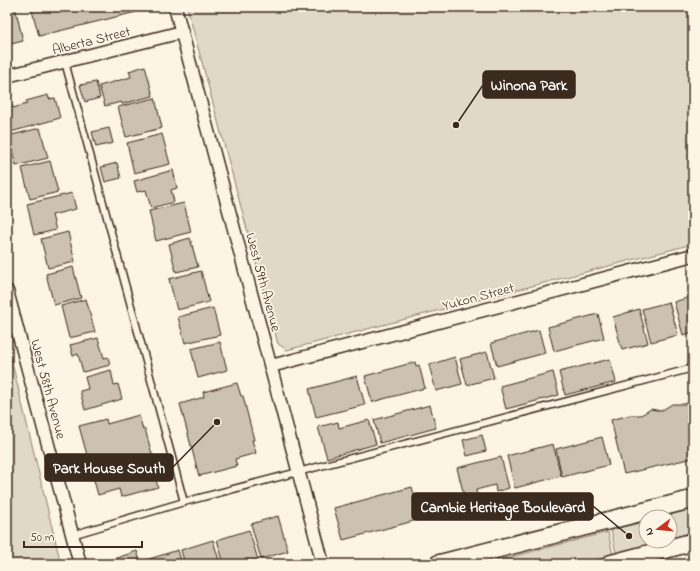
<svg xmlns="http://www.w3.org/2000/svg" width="700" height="571" font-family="'Indie Flower',sans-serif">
<rect width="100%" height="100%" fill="#fcf5e5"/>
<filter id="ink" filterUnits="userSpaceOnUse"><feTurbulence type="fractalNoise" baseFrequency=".025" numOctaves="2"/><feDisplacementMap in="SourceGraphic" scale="8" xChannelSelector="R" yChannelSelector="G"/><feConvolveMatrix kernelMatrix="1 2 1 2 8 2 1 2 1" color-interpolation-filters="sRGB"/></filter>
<g filter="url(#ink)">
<g fill="#e0d8c8" stroke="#8e8173">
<polygon points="187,7 693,7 693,244 287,350 278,344"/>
<polygon points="7,342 61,564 7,564"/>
<polygon points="693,509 693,534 670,539 670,517 662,517"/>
<polygon points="646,521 646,541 664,541 616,553 611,530"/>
<polygon points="608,532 613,555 578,564 484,564"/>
</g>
<g fill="#ccc2b3" stroke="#3b2a1e">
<polygon points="7,7 15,7 23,41 7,45"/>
<polygon points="31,7 135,7 136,12 39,36"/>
<polygon points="145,66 153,96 122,104 121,102 105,106 99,86 131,77 129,71"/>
<polygon points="96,82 100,98 85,102 80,85"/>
<polygon points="48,95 49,99 55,98 60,118 7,133 7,104 11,103 13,108 27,104 26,101"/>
<polygon points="155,98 162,128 126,137 118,107"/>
<polygon points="40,128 48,158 16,166 8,136"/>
<polygon points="109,128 113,143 96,147 92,132"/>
<polygon points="162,134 170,164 134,173 127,143"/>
<polygon points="50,161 58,192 30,199 22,168"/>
<polygon points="117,163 121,178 105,182 101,167"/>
<polygon points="173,170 177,188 171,190 174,202 151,208 146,190 137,192 134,181"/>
<polygon points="72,193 76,209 52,215 56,230 34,235 27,204"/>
<polygon points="184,203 191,232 156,241 149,211"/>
<polygon points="68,232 75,262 48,268 41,239"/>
<polygon points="190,238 198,267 176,272 169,244"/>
<polygon points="73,267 81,298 54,305 46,274"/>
<polygon points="201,271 209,302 177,310 169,279"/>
<polygon points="693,296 693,332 683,335 674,302"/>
<polygon points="86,299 95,332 69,338 61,306"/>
<polygon points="669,302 678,335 651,342 642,309"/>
<polygon points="213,308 220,335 185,343 178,317"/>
<polygon points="639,309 648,343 622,350 613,317"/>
<polygon points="598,314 604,338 554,351 548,327"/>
<polygon points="539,330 545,353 497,366 491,343"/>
<polygon points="98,338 104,358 108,357 110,365 83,372 78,354 73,356 70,345"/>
<polygon points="220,342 227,370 198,378 191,349"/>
<polygon points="487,352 494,378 467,385 460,359"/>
<polygon points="455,357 462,384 436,391 429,365"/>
<polygon points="610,359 616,382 565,395 559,372"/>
<polygon points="415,362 416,366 419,365 425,388 372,402 365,376"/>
<polygon points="111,370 114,385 118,384 122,399 85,410 80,391 88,389 85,377"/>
<polygon points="553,372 559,395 506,409 500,386"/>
<polygon points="357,376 365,405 316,417 309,389"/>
<polygon points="237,383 241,396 243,396 254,440 252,440 256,453 235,459 237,466 199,476 180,404 204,397 203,392"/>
<polygon points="693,399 693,458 624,474 611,420 630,415 641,415 651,409 661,411 672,404 685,404"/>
<polygon points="430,405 436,428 380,443 374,420"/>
<polygon points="139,415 143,430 145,429 157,472 154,473 158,487 121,497 119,489 98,495 79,426 106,419 107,424"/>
<polygon points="369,420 376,444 327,458 318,427 338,422 339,428"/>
<polygon points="482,435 486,451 467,456 463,440"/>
<polygon points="602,437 609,465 562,477 556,449"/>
<polygon points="553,444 561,476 515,488 507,456"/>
<polygon points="501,457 509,488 496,492 495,485 476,490 477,496 465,499 457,468"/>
<polygon points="412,487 421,519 343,540 334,508"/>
<polygon points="278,516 288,551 261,559 251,524"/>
<polygon points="249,530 258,560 243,564 224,564 217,540"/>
<polygon points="213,540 220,564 185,564 181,550"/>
<polygon points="178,550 182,564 147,564 146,560"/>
<polygon points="137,551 141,564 116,564 114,559"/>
</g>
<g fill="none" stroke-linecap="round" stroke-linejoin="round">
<g stroke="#3b2a1e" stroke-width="9">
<g id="lane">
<polyline points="65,62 184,502"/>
<polyline points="72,535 184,502 693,368"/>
</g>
</g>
<g stroke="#3b2a1e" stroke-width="15">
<g id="street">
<polyline points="175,7 323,564"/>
<polyline points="7,76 182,32"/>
<polyline points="7,291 80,564"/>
<polyline points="271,366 693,255"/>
</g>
</g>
<g stroke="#3b2a1e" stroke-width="20">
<g id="secondary">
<polyline points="438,564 693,499"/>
<polyline points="610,564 693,542"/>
</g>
</g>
<use href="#lane" stroke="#fcf5e5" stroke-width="6"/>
<use href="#street" stroke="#fcf5e5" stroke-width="12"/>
<use href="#secondary" stroke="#fcf5e5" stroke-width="17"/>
</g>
</g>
<g text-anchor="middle" stroke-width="3.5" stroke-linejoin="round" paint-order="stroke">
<g font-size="14" fill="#3b2a1e" stroke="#fcf5e5">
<text transform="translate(91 40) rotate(-14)" y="5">Alberta Street</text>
<text transform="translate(264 282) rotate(75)" y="5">West 59th Avenue</text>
<text transform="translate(478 296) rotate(-15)" y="5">Yukon Street</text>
<text transform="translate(49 389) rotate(75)" y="5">West 58th Avenue</text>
</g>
</g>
<path fill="none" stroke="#3b2a1e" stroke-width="1.5" d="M456 125L483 85M217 422L173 467M629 536L593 506"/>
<g fill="#3b2a1e" stroke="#fcf5e5" stroke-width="1.5">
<circle cx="456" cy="125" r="4"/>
<circle cx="217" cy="422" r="4"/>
<circle cx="629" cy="536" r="4"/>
</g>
<g fill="#3b2a1e" stroke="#3b2a1e" stroke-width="1.5">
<rect x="483" y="71" width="92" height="27" rx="4"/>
<rect x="45" y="454" width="128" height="27" rx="4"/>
<rect x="412" y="493" width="181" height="27" rx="4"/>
</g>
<g font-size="15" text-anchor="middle" font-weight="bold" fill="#fff">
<text x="529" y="90">Winona Park</text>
<text x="109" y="473">Park House South</text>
<text x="503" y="512">Cambie Heritage Boulevard</text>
</g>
<rect width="700" height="571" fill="none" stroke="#fcf5e5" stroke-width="24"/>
<rect x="12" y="12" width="676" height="547" fill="none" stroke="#3b2a1e" stroke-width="1.5" filter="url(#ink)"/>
<g transform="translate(658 529) rotate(254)"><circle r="19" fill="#fcf5e5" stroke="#afa495"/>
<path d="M0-3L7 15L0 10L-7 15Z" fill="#c8321e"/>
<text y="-6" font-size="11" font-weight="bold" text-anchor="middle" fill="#3b2a1e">N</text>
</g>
<path d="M24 541v6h118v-6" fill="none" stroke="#3b2a1e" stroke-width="2"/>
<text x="30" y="541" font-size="12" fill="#3b2a1e" stroke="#fcf5e5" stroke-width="3" paint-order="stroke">50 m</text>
</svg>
